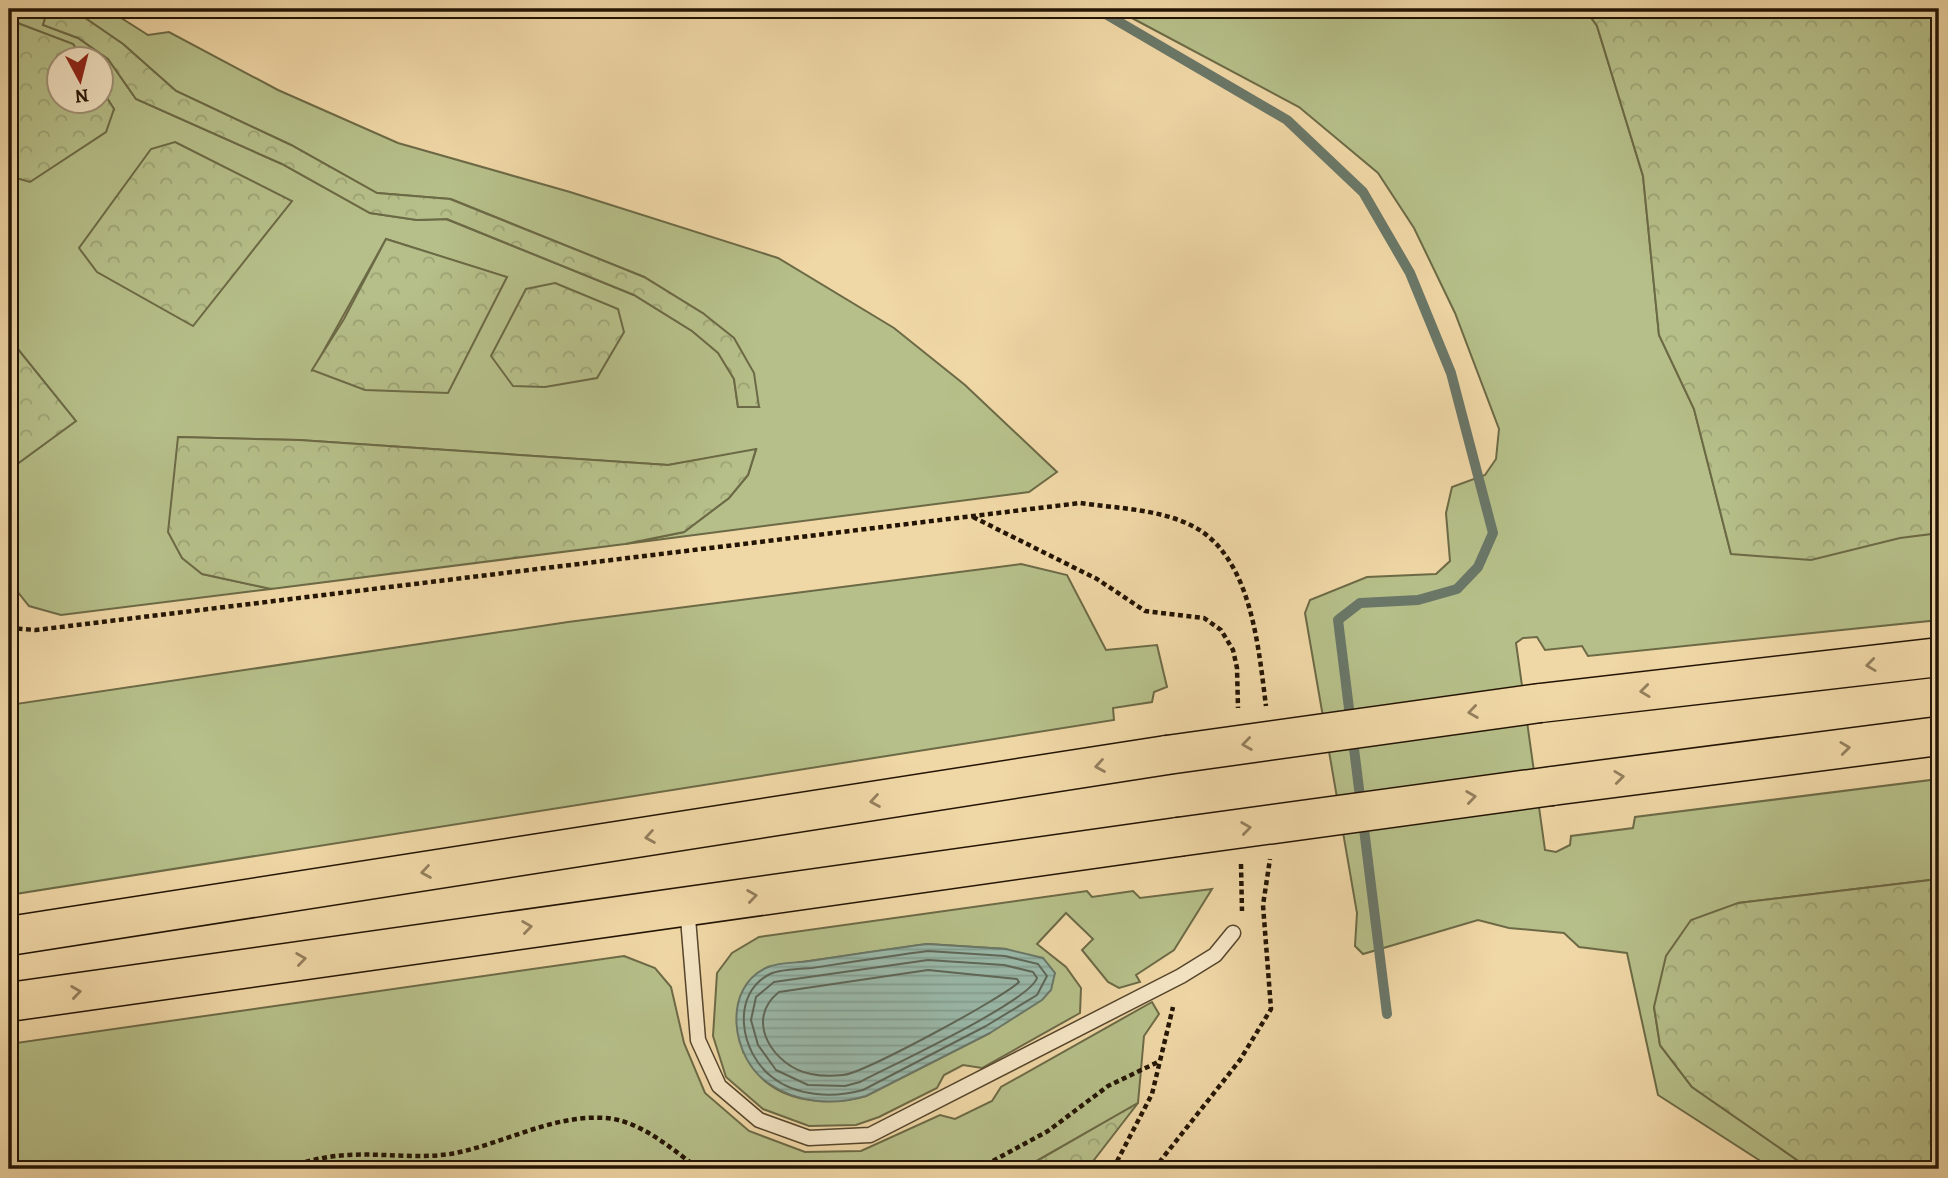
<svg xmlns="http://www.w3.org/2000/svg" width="1948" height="1178" font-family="Alegreya,serif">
<defs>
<pattern id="forest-crowns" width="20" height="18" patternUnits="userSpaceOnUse" patternTransform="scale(1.75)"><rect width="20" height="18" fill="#b6bf89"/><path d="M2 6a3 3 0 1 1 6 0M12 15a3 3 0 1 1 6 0" fill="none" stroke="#9ca375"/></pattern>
<pattern id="water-rules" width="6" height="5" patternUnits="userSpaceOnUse" patternTransform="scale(1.75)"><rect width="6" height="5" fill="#9ab9aa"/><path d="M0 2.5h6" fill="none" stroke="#849e91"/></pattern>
</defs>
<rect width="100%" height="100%" fill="#f0d7a6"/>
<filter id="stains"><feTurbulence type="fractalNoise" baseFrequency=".00286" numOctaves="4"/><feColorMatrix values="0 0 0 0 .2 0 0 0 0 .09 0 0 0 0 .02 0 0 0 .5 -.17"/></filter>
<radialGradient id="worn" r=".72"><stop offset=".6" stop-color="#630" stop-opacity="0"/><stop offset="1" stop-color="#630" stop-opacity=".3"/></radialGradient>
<g fill="#b6bf89" stroke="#6c6a46" stroke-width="2" fill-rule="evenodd">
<path d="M9,9H48L43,25L78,38L108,59L136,99L282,164L370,213L417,220L446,219L634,295L692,331L718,352L734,379L738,407H759L704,314L644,277L451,199L377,193L291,145L176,91L123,44L72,9H107L148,35L169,32L278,90L398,143L570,192L778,258L894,328L965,385L1057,472L1029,492L625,544L684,532L729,498L748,475L756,450L668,465L299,440L178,437L202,574L271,589L61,615L29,606L9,581V470L75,421L9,338V176L10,178L114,110L102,90V60L83,59L73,44L15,22L9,26ZM386,239L506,277L313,370Z"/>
<polygon points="1115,9 1585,9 1597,26 1643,176 1659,335 1694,409 1731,554 1939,533 1939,620 1588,656 1582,646 1545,650 1537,637 1523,638 1516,643 1545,850 1556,852 1570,845 1571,836 1633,828 1635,817 1939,779 1939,879 1738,903 1654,1007 1660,1045 1692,1087 1810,1169 1773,1169 1658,1095 1627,953 1579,947 1564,933 1509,928 1478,920 1363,954 1355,946 1357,913 1305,613 1310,600 1367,577 1436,574 1450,561 1446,513 1452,487 1485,475 1496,459 1499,429 1455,313 1414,228 1378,173 1299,107"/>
<polygon points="1021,564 1067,575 1106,650 1157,645 1167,687 1154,692 1152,702 1113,708 1114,720 9,895 9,705 568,622"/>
<path d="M1212,889L1174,950L1136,975L1140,982L1119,988L1108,982L1082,950L1093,939L1066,913L1037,944L1066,967L1081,988L1080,1013L982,1068L963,1065L944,1075L937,1088L879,1117L856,1125L809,1126L763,1109L726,1077L713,1036L717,973L732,953L759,937L1087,891L1092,897L1133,891L1140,898ZM927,944L1006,949L990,1033L866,1096C834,1105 793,1104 766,1082C757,1075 750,1061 743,1052L768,967Z"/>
<polygon points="624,956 655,968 671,987 684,1043 705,1093 749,1131 805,1152 861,1151 940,1115 955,1119 992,1101 1001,1087 1152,1002 1159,1014 1144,1036 1138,1103 1022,1169 9,1169 9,1044"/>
</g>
<g fill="url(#forest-crowns)" stroke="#6c6a46" stroke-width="2">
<polygon points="48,9 72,9 123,44 176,91 291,145 377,193 450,199 644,277 704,314 734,338 754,373 759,407 738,407 734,379 718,353 692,331 634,295 447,219 417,220 370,213 282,164 136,99 108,59 78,38 43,25"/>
<polygon points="1585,9 1939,9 1939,533 1900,538 1811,560 1731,554 1694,409 1659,335 1643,176 1597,26"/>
<polygon points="15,22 73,44 83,59 60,60 60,102 102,102 102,90 114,109 106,132 30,182 9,176 9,26"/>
<polygon points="175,142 292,201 193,326 97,272 79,248 151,149"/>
<polygon points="386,239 507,277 448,393 365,390 312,370 344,319"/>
<polygon points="555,283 618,309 624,332 597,378 545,387 513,386 491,356 526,289"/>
<polygon points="9,338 76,421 9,470"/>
<polygon points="178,437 299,440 668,465 756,449 748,475 729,498 684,532 625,544 271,589 202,574 182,558 168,532"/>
<polygon points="1939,879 1939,1169 1810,1169 1692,1087 1660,1045 1654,1007 1666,956 1691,920 1738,903"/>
<polygon points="1138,1103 1087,1169 1022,1169 1023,1169"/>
</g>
<path fill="url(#water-rules)" stroke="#6a7768" stroke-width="2" d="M927,944L1006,949L1043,958L1055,973L1051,990L1042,1000L990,1033L866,1096C833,1106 797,1103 768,1083C731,1058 721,987 768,967C780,962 798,963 810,961C849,955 888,949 927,944Z"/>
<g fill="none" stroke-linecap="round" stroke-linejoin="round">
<g stroke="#5e6657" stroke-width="2">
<path d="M928,951L1005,956L1038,964L1047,976L1037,995L986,1026L863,1090C834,1098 797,1097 772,1077C740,1053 730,994 770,974C781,969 800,969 812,968C851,962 889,956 928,951Z"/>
<path d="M928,960L1004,965L1033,972L1037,978C1029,1002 890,1066 860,1082L845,1086L808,1085L776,1070L758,1045L751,1020L756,997L774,982Z"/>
<path d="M928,970L1017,979L1019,982C1003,998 864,1073 843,1075C834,1076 820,1076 811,1074C774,1067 743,1020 779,992Z"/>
</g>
<polyline stroke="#6a7768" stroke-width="10" points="1097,9 1287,120 1363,192 1410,273 1451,373 1493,533 1478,567 1457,589 1418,600 1360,603 1338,620 1387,1014"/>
<g stroke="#56452c" stroke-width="17">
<polyline id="service" points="687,906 698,1040 719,1086 759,1120 809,1138 870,1135 1181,976 1215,955 1233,933"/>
</g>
<g stroke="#231404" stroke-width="41">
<g id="motorway">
<polyline points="1540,703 1939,657"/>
<polyline points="1552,786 1939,736"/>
<polyline points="9,936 1167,755"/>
<polyline points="9,1002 1178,837"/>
</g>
</g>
<g stroke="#231404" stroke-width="4.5" stroke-dasharray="5 3.5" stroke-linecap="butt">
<polyline points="973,517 1097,579 1145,611 1204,618 1221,630 1233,650 1237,668 1238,708"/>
<path d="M9,628L36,630L1080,503C1121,509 1176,509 1209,537C1253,575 1259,652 1266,706"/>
<polyline points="1241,864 1242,911"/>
<path d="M281,1169C303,1162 325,1156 349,1155C383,1153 416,1159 450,1154C502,1145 552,1114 606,1118C641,1121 672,1149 699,1169"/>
<polyline points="978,1169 1048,1131 1108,1086 1158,1062"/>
<polyline points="1113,1169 1152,1094 1173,1007"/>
<polyline points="1154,1169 1240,1060 1271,1009 1263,905 1270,859"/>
</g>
<use href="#service" stroke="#f5e5c5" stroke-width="14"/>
<use href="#motorway" stroke="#f0d7a6" stroke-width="38"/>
<g stroke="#231404" stroke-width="41" stroke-linecap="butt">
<g id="motorway-bridge">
<polyline points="1167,755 1540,703"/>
<polyline points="1178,837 1552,786"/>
</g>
</g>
<use href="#motorway-bridge" stroke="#f0d7a6" stroke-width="38"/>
</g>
<defs><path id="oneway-chevron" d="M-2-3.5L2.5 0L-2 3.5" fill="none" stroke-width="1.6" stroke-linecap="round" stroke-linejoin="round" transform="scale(1.75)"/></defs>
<g stroke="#947f5d">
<use href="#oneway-chevron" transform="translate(1871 665) rotate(173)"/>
<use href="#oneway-chevron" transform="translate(1645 691) rotate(173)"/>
<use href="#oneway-chevron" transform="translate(1473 712) rotate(172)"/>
<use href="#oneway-chevron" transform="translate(1247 744) rotate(172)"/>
<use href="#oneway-chevron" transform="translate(1845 748) rotate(-7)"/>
<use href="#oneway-chevron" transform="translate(1100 766) rotate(171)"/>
<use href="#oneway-chevron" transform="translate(1619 777) rotate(-7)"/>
<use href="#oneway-chevron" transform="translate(1471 797) rotate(-8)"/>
<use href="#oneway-chevron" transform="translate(875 801) rotate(171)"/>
<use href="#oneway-chevron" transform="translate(1246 828) rotate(-8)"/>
<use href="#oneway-chevron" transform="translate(650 837) rotate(171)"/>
<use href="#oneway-chevron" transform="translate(426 872) rotate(171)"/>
<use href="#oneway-chevron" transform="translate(752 896) rotate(-8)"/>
<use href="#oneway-chevron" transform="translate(527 927) rotate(-8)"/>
<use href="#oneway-chevron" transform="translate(301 959) rotate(-8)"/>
<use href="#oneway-chevron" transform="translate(76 992) rotate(-8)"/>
</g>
<rect width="1948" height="1178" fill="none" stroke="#f0d7a6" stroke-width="35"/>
<rect x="10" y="10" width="1927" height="1157" fill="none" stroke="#231404" stroke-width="3.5"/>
<rect x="18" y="18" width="1913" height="1143" fill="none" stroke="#231404" stroke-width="2"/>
<g transform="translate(80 80) rotate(173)"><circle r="33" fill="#f5e5c5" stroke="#a19178" stroke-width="2"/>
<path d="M0-5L12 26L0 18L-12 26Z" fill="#8f2418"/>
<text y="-10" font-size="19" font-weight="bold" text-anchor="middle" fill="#231404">N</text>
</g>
<rect width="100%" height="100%" filter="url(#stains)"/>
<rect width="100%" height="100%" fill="url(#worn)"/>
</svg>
